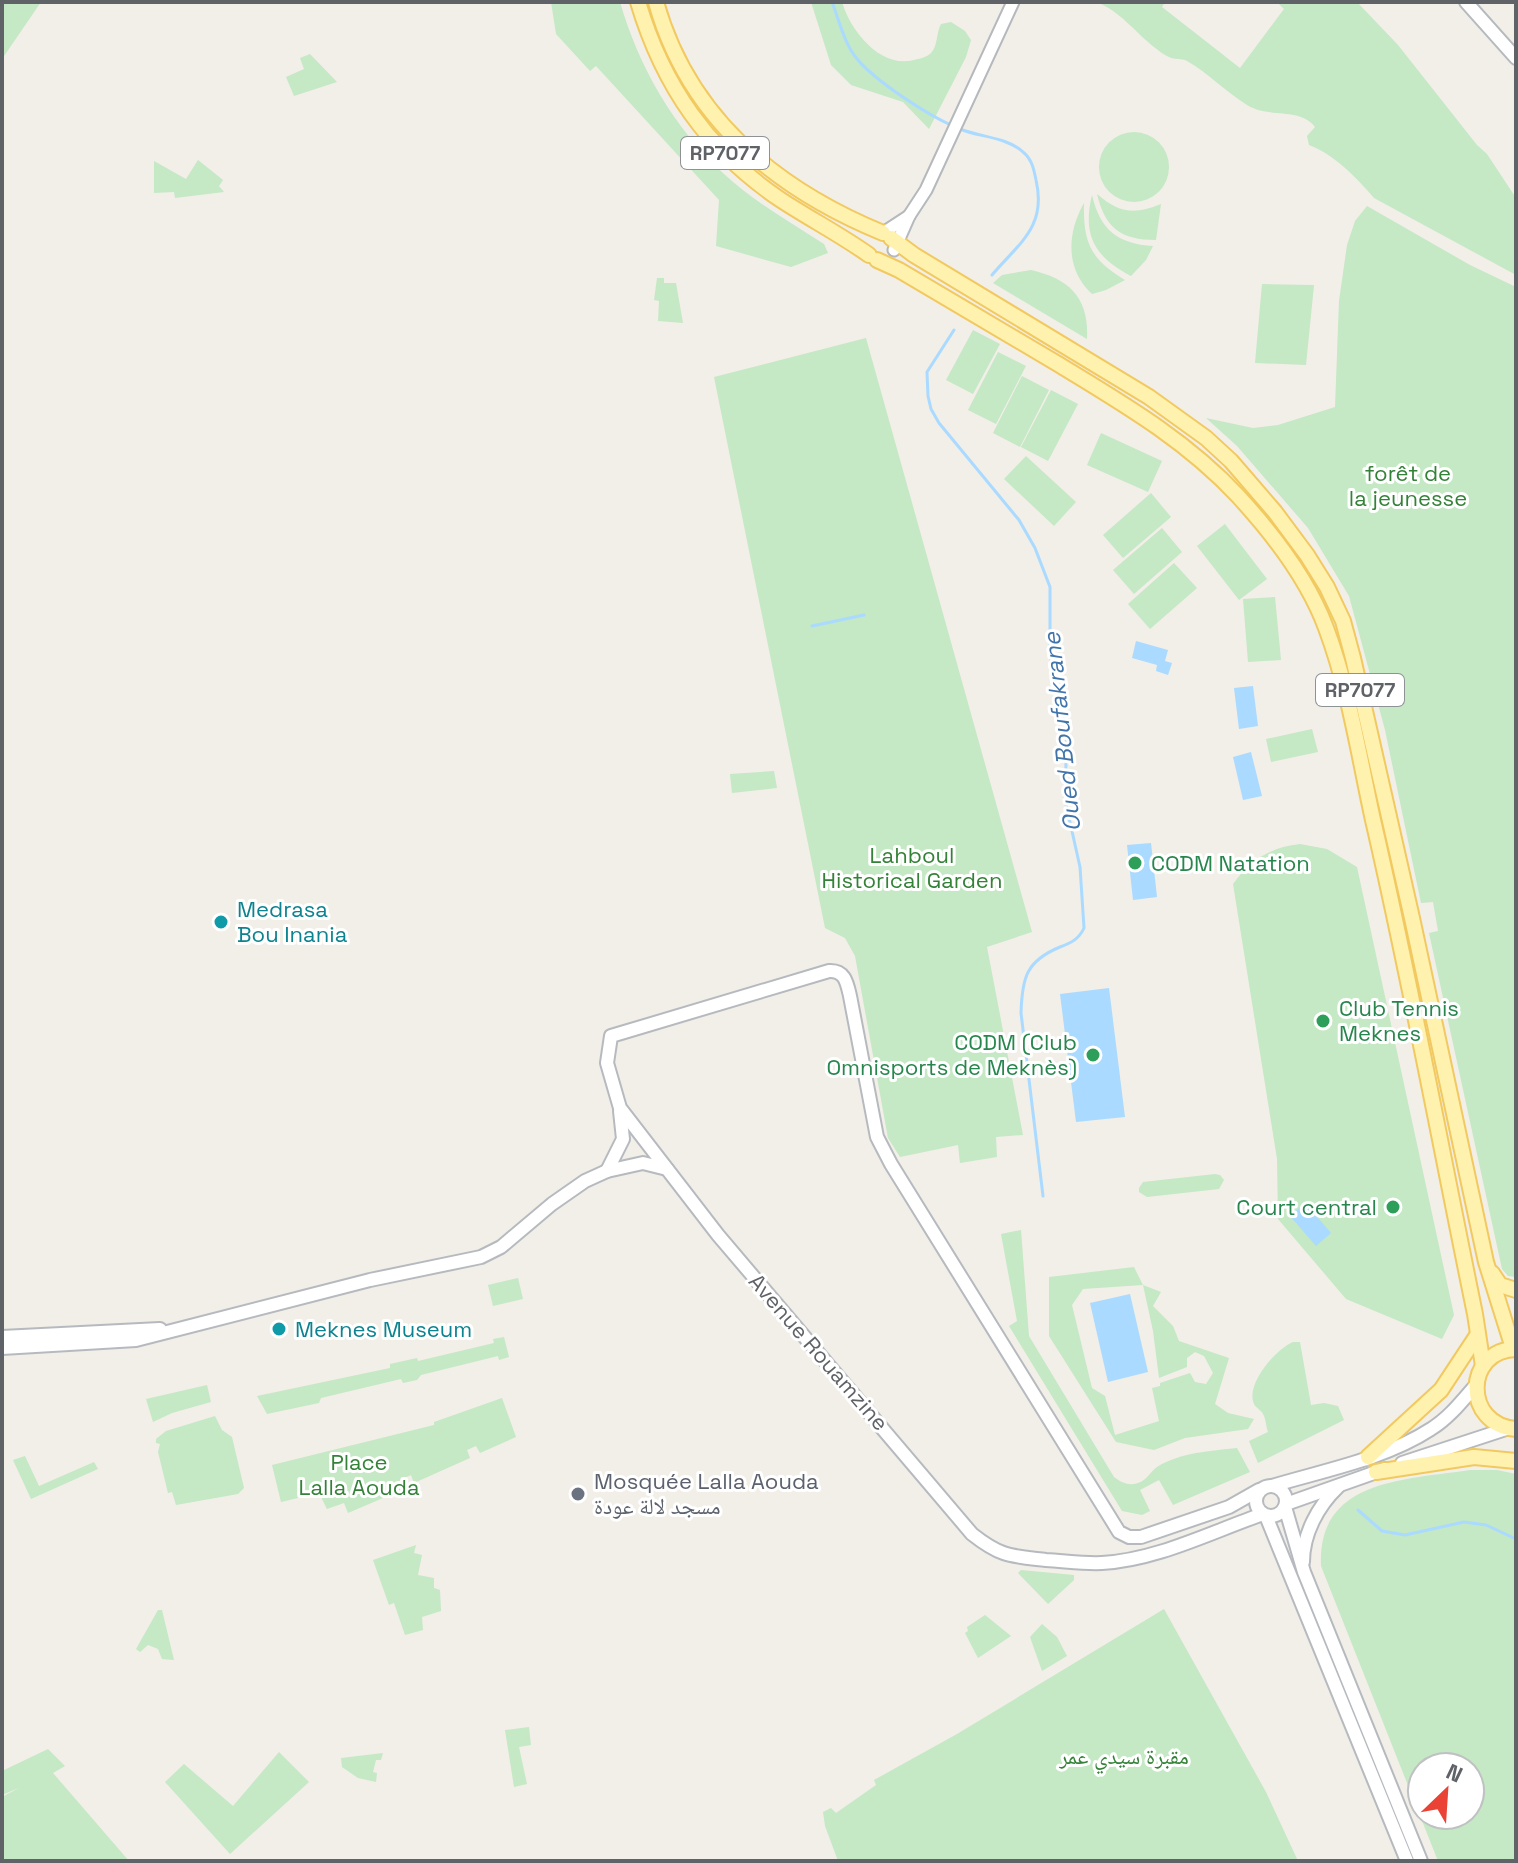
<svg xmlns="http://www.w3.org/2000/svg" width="1518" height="1863" font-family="'Space Grotesk','Noto Naskh Arabic',sans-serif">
<rect width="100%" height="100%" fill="#f1efe8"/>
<g fill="#c5e8c5" fill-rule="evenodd">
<polygon points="2,2 41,2 2,59"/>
<path d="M551,2H620C639,67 673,127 724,174C753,201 790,222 824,244L828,253L791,267L716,246L719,200L596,66L590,71L556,34Z"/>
<path d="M811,2H842C850,30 880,69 914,60C919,59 927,57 931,53C938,46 936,33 941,24L951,22L965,31L971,40L966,57L929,129L903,102L851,85L831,65Z"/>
<path d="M1096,2H1165L1162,7L1240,68L1284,9L1277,2H1357L1398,45L1477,145L1487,154L1516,198V275L1374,198C1356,177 1335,155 1309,145L1307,136L1315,127C1300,107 1270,119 1247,105C1226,92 1208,73 1187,61C1182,58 1175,60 1169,57C1164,55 1158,50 1154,47C1134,31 1120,11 1096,2Z"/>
<polygon points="310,54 337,82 294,96 286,77 304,69 300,58"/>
<circle cx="1134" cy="167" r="35"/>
<polygon points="198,160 223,180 219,186 224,192 175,198 174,192 154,193 154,161 186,179"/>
<path d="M1097,194C1119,213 1134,215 1161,204L1156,240C1121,240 1105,228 1097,194Z"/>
<path d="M1092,195C1100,230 1118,244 1153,246L1146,260L1131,276C1095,257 1082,236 1092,195Z"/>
<path d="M1084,203C1083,242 1090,259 1125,280L1106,290L1092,294C1065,269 1067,233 1084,203Z"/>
<polygon points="1367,206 1470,265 1516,287 1516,1277 1508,1276 1502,1269 1429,933 1438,931 1433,902 1421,903 1385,730 1349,596 1308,528 1237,446 1206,418 1253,428 1278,425 1335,407 1339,301 1347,245 1355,221"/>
<path d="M1031,270C1070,279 1089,298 1087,339L993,283L1002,275Z"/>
<polygon points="657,278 664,278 664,283 676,283 683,323 658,321 659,301 654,300"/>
<polygon points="1262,284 1314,285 1306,365 1255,363"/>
<polygon points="973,330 1000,344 973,394 946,380"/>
<polygon points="866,338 1032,932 987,947 1023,1135 996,1137 997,1157 960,1163 958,1145 900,1157 888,1138 855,956 845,938 825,928 714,377"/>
<polygon points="998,352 1026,366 996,424 968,410"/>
<polygon points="1022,376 1049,390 1020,447 993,433"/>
<polygon points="1051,390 1078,404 1048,461 1021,447"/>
<polygon points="1101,433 1162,461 1148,492 1087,465"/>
<polygon points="1026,456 1076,502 1054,526 1004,479"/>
<polygon points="1151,493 1171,517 1123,558 1103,535"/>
<polygon points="1225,524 1267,579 1239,600 1197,546"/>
<polygon points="1162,528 1182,552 1134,594 1113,570"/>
<polygon points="1174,563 1197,588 1150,629 1128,604"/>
<polygon points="1275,597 1281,660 1248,662 1243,599"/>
<polygon points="1312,729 1318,752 1271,762 1266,739"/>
<polygon points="774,771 777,788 732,793 730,774"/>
<path d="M1300,844L1327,849L1357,867L1454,1315L1442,1339L1346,1299L1278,1219L1277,1159L1233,884C1250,860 1271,847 1300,844Z"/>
<polygon points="1215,1174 1220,1175 1224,1180 1219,1189 1147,1197 1139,1192 1139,1188 1143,1182"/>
<path d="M1021,1230L1029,1336L1114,1477C1122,1483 1129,1486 1138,1483C1147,1480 1150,1472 1157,1467C1181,1452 1211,1451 1237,1448L1250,1472L1173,1505L1159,1480L1140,1490L1150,1511L1142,1515L1122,1511L1009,1326L1017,1321L1001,1234Z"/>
<path d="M1134,1267L1143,1285L1161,1292L1153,1306L1173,1326L1179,1341L1229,1358L1215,1404L1228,1413L1254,1419L1248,1429L1185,1438L1154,1450L1116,1442L1049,1336V1277ZM1143,1285L1153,1331L1159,1378L1187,1367V1358L1195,1352L1204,1356L1213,1373L1206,1384L1195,1382L1190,1373L1160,1383V1386L1152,1388L1159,1421L1115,1435L1105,1396L1092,1388L1072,1305L1083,1289Z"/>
<polygon points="518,1278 523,1299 493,1306 488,1285"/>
<polygon points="504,1337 509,1357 499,1360 498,1356 421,1375 417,1380 403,1383 401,1379 321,1398 319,1403 267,1414 257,1396 390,1368 390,1364 417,1358 418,1361 494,1343 493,1339"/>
<path d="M1293,1342H1300L1311,1405L1324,1403L1338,1406L1344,1420L1258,1463L1249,1441L1268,1432C1266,1427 1266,1419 1263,1414C1261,1410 1256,1408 1254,1404C1245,1384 1276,1349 1293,1342Z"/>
<polygon points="207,1385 211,1402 172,1413 153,1422 146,1399"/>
<polygon points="502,1398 516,1437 480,1453 476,1446 467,1450 470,1458 414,1483 411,1475 400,1480 404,1489 348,1513 344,1503 327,1509 319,1493 281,1502 272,1465 434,1425 434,1422"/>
<polygon points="215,1416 222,1430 232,1437 244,1488 238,1494 176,1505 172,1492 168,1493 158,1452 160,1444 156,1443 156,1439 166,1431"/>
<polygon points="25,1456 39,1486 94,1462 98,1469 31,1499 13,1460"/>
<path d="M1470,1470H1497L1516,1474V1861H1438L1321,1566C1317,1479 1405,1480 1470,1470ZM1422,1767H1470V1815H1422Z"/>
<polygon points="416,1545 414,1553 422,1555 418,1575 434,1578 434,1588 440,1590 441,1611 422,1617 423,1630 405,1635 394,1603 389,1605 373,1560"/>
<polygon points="1021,1570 1074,1575 1074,1580 1048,1604 1018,1573"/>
<polygon points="1164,1609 1266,1792 1298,1861 838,1861 825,1826 823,1812 831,1808 836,1813 876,1785 874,1780 957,1734"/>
<polygon points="158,1610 162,1610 174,1660 162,1659 158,1649 148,1645 140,1652 136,1649"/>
<polygon points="985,1615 1011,1636 978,1658 965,1633 968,1631 967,1627"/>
<polygon points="1042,1624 1057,1637 1067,1656 1042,1671 1030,1637"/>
<polygon points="529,1727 531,1745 519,1747 527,1784 514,1787 505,1730"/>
<polygon points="48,1749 65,1766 53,1773 129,1861 2,1861 2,1797 19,1788 2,1795 2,1771"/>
<polygon points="279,1752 309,1782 230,1854 165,1782 184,1764 233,1806"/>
<polygon points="383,1753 381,1760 376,1760 373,1772 377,1773 376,1782 358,1778 342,1767 341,1758"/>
</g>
<g fill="#aadaff">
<polygon points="1136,641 1168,650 1165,661 1172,663 1168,675 1156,671 1157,665 1132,658"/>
<polygon points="1253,686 1258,726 1239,729 1234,688"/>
<polygon points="1251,752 1262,796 1243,800 1233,757"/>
<polygon points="1151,843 1157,897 1133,900 1127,845"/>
<polygon points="1109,988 1125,1117 1076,1122 1060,994"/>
<polygon points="1305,1203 1331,1233 1316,1246 1290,1216"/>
<polygon points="1130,1294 1148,1372 1108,1382 1090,1303"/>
</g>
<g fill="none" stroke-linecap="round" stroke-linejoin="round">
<g stroke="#aadaff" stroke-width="3">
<path d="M832,2C839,20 845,46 858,60C877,82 926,114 953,126"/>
<path d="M960,129C979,137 1007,137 1023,152C1032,159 1034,170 1036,180C1047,227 1019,243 992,275"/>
<path d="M954,330L927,372L928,396L931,409L939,423L1019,520L1035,548L1050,587V657L1067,727L1065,800L1080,867L1084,928C1079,939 1071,943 1060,947C1026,961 1022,978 1021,1013L1043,1196"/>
<polyline points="812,626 864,615"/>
<polyline points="1358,1510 1382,1531 1405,1535 1464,1522 1486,1525 1516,1539"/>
</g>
<g stroke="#b5b8bc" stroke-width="15">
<g id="tertiary">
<polyline points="909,216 926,190 1013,2"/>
<polyline points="883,233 909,216 894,250"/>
</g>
</g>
<g stroke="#b6babf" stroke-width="16">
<g id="secondary">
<polyline points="1466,2 1516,58"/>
<polyline points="607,1171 623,1139 620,1111"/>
<polyline points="2,1337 160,1329"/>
<polyline points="2,1348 136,1340 370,1280 481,1257 501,1247 552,1204 585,1181 607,1171 643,1163 667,1169"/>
<polyline points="1402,1463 1509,1428"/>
<circle cx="1271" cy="1501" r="15"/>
<path d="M1272,1486C1325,1470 1385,1459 1431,1429C1449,1418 1462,1401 1476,1385"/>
<path d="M1259,1490L1229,1507L1141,1537H1129L1119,1532L891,1164L877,1137L850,996C847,983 845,970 829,971L611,1036L607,1063L620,1108L718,1235L972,1534C1001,1557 1011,1556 1046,1560C1065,1561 1084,1564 1102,1563C1157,1560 1211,1532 1263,1514"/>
<polyline points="1286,1504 1385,1469"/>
<polyline points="1285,1507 1304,1572 1421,1861"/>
<polyline points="1266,1516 1407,1861"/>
<path d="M1303,1562C1303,1534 1318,1506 1338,1487"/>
</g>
</g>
<g stroke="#f2c960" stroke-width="18">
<g id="primary">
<path d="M638,2C663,86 708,151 781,200C810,219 841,235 869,255"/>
<path d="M656,2C688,117 776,189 883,233"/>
<polyline points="891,238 914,255 1149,397 1206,438 1231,461 1275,512 1307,555 1327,587 1343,621 1353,658 1412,918 1486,1262 1513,1348"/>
<path d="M877,260L899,270C952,301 1005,333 1058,364C1122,403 1186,440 1238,496C1273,534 1308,579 1326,628C1349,689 1359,756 1373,820C1411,984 1441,1149 1475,1314L1483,1366"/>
<polyline points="1492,1273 1500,1285 1516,1290"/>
<path d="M1516,1349C1464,1350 1463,1425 1516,1429"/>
<polyline points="1368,1457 1441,1390 1478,1334"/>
<polyline points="1376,1472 1474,1457 1516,1461"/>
</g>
</g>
<use href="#tertiary" stroke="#fff" stroke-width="11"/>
<use href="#secondary" stroke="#fff" stroke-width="12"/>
<use href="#primary" stroke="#fff2af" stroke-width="14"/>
</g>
<g fill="#2e9e5b" stroke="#fff" stroke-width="3">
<circle cx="1135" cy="863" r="8"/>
<circle cx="1323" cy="1021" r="8"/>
<circle cx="1093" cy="1055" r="8"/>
<circle cx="1393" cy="1207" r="8"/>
</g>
<g fill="#0f9aa8" stroke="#fff" stroke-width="3">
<circle cx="221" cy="922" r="8"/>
<circle cx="279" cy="1329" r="8"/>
</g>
<circle fill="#6b7280" stroke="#fff" stroke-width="3" cx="578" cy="1494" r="8"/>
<g text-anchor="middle" stroke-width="6" stroke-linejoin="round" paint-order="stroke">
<g fill="#fff" stroke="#8f9295" stroke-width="2">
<rect x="681" y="137" width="88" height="32" rx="6"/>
<rect x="1316" y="674" width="88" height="32" rx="6"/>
</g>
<g font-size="20" font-weight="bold" fill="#5f6368">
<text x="725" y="160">RP7077</text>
<text x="1360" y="697">RP7077</text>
</g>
<g font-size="22" fill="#348238" stroke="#fff">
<text x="1408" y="481">forêt de<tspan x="1408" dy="25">la jeunesse</tspan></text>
<text x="912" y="863">Lahboul<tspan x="912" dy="25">Historical Garden</tspan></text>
<text x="359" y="1470">Place<tspan x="359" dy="25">Lalla Aouda</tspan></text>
<text x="1124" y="1764">مقبرة سيدي عمر</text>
</g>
<g font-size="22" fill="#27864d" stroke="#fff" text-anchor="start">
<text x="1151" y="871">CODM Natation</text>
<text x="1339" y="1016">Club Tennis<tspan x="1339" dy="25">Meknes</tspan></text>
<text x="1077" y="1050" text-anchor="end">CODM (Club<tspan x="1077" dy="25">Omnisports de Meknès)</tspan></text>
<text x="1377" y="1215" text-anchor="end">Court central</text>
</g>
<g font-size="22" fill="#0d838f" stroke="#fff" text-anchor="start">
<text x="237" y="917">Medrasa<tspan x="237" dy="25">Bou Inania</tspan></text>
<text x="295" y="1337">Meknes Museum</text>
</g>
<g font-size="22" fill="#5f6368" stroke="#fff">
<text transform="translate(819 1352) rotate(49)" y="8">Avenue Rouamzine</text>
</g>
<g font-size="22" fill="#5b616d" stroke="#fff" text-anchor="start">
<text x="594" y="1489">Mosquée Lalla Aouda<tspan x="594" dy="25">مسجد لالة عودة</tspan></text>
</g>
<g font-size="24" font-style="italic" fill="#4174aa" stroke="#fff">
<text transform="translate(1062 732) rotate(-96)" y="8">Oued Boufakrane</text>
</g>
</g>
<rect width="1518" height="1863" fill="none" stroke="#5f6368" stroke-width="8"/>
<g transform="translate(1446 1791) rotate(25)"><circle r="38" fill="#ffffff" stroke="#bfc1c3" stroke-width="2"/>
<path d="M0-6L14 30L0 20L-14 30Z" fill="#ea4335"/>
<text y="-12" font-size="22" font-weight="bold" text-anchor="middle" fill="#5f6368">N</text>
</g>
</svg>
